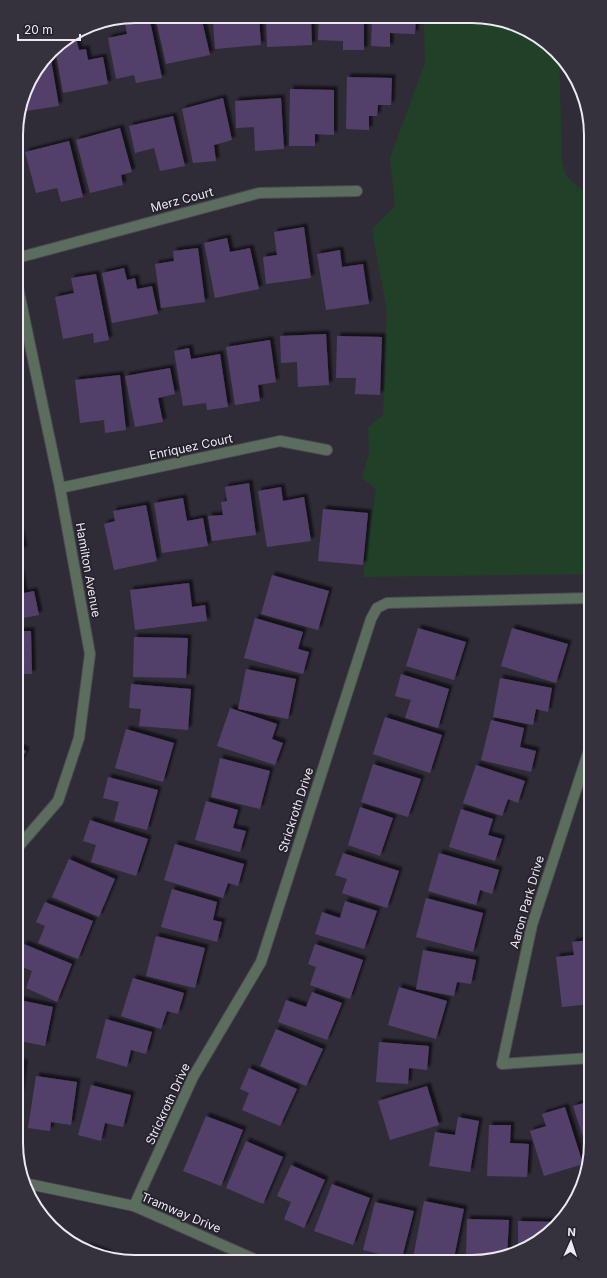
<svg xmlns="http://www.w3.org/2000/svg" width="607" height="1278" font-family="Inter,sans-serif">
<defs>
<filter id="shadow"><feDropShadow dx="3.5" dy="-3.5" stdDeviation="1" flood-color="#0009"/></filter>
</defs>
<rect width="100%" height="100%" fill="#302c37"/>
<polygon fill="#204127" points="424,18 495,18 551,46 559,55 562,163 567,177 582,190 587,191 589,574 363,577 376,489 362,478 369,453 368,427 383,415 387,312 372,229 395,206 390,158 425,63"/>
<g fill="#53406a" filter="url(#shadow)">
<polygon points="135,16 149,16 162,78 136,83 134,75 116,79 108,38 127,34 124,18"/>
<polygon points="155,16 201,16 210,55 166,64"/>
<polygon points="228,17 259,17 261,45 215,49 213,22 229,21"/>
<polygon points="266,17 311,17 312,45 267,47"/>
<polygon points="319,17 364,17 364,50 343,50 343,41 318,40"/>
<polygon points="372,17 416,18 415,34 390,33 390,47 371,46"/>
<polygon points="76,38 79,50 86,49 88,60 103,57 108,84 63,93 55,48 65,41"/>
<polygon points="50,54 59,106 19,112 28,82"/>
<polygon points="347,77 392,78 391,105 378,105 377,116 369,116 369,130 346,129"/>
<polygon points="290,89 334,90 334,135 315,134 315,146 289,146"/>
<polygon points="223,98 232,140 214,145 216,161 193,163 182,109"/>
<polygon points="281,98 284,149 255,151 254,127 236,128 235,101"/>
<polygon points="173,116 185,166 160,171 154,148 135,153 129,126"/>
<polygon points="120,128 132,172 121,175 123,185 90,193 76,140"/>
<polygon points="69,141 83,197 61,202 57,188 36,193 25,152"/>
<polygon points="304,227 311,278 266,284 263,257 277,255 274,232"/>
<polygon points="227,238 230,252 250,248 259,289 215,298 204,243"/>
<polygon points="198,248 205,302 161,308 155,264 174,261 173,251"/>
<polygon points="340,250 342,267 363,264 369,304 326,310 317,254"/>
<polygon points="124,268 127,280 135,278 137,289 152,286 158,314 112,323 102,273"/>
<polygon points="96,274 109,340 94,343 93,333 63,339 55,297 74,293 71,278"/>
<polygon points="326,334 329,385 298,387 297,362 281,363 280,336"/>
<polygon points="337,336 382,337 380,395 355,394 356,378 336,378"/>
<polygon points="270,340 276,382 258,385 260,401 235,405 226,347"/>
<polygon points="189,348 191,359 220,354 228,407 207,410 206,403 183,406 174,351"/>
<polygon points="170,368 175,394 158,398 163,422 135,427 125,376"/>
<polygon points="120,375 126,430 105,433 104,420 80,423 75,380"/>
<polygon points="249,483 256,535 212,541 208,516 223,515 221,502 227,501 225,487"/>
<polygon points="281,487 283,501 304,497 311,541 267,547 258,491"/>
<polygon points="183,498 187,521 203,518 208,546 162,553 154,503"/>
<polygon points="146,505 157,561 114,570 104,524 115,521 113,511"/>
<polygon points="323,509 368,513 363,565 318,561"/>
<polygon points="18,525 24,550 18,551"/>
<polygon points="18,572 20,572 24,593 34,591 39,615 18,619"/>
<polygon points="272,575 329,591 318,630 261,614"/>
<polygon points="189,583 192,607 205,605 207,621 135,630 130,590"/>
<polygon points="255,618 303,632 298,649 309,652 303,674 244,658"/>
<polygon points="418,628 466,642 454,680 406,666"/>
<polygon points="512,628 568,644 556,683 501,666"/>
<polygon points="19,631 31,631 32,674 19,674"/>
<polygon points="134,637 188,638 186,678 133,677"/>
<polygon points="246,669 296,679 288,719 238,709"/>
<polygon points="401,674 449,689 438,728 405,718 411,700 395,696"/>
<polygon points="500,678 552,688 548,712 536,709 533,725 493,717"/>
<polygon points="131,684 191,689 188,730 139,726 141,709 129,708"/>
<polygon points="230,708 277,724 272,739 283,743 275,765 217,746"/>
<polygon points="385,717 442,735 430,773 373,754"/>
<polygon points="491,720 524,728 520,747 536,751 531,772 481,760"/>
<polygon points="126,729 174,743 163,782 115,768"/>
<polygon points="19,747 26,751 19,765"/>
<polygon points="220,758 270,771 260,809 211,797"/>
<polygon points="373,764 421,779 408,817 361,802"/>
<polygon points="476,765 525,781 518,803 508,799 502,816 463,803"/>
<polygon points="108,777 158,790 147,830 114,821 119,802 103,798"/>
<polygon points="206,801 238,810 233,828 246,831 240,852 195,840"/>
<polygon points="360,807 393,818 380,856 348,845"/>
<polygon points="461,809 493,819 488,835 502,839 495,861 449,847"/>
<polygon points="90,820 148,839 136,876 91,862 96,845 83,841"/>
<polygon points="175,844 244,864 238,886 228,883 223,898 164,880"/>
<polygon points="343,853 399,871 387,908 342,893 347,879 335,875"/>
<polygon points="439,853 499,870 492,894 480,890 476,905 428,891"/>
<polygon points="69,859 115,879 99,917 52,897"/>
<polygon points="589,875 590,875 590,894 585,893"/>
<polygon points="172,889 217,902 213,920 222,922 217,942 161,927"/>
<polygon points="426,898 483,913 473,952 416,937"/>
<polygon points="345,901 377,911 364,949 315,934 322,912 340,918"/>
<polygon points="45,902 93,921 78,959 38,943 45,926 36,922"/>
<polygon points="156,936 205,948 195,988 146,976"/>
<polygon points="590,940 590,1004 562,1007 556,957 574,955 572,942"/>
<polygon points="24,944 72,964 57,1002 26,988 32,971 20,966 19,955"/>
<polygon points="315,944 363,960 350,999 310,985 316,967 308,964"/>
<polygon points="423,950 476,960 471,984 457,982 454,996 416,989"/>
<polygon points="133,978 184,993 178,1014 167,1011 161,1029 121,1016"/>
<polygon points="399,987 447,1001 436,1039 388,1025"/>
<polygon points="312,992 342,1003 327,1040 278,1022 286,1000 306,1007"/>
<polygon points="20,1000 53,1007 45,1046 20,1041"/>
<polygon points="106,1019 152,1032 146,1054 131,1050 127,1067 96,1058"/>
<polygon points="276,1029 323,1049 306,1086 260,1066"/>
<polygon points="379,1042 429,1046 427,1070 409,1068 408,1084 376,1082"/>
<polygon points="20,1062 24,1063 21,1093 20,1093"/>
<polygon points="249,1068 297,1089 280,1126 242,1110 249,1093 240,1089"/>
<polygon points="36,1076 77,1082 71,1125 51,1122 50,1131 28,1128"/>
<polygon points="91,1085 131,1095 123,1127 105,1123 101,1141 78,1135"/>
<polygon points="427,1086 439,1125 390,1140 378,1101"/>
<polygon points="591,1101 591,1151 589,1155 573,1106"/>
<polygon points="565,1107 583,1164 544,1176 530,1131 546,1126 542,1114"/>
<polygon points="206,1116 243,1130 221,1186 183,1171"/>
<polygon points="458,1117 479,1121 470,1172 429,1166 435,1132 455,1135"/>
<polygon points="489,1125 511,1125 510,1143 529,1144 527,1177 487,1176"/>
<polygon points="246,1141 283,1157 263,1204 226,1188"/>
<polygon points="291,1165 325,1180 304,1228 284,1219 291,1202 277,1196"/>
<polygon points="332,1184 370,1198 353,1245 314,1231"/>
<polygon points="424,1201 464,1209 454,1258 413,1258"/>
<polygon points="375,1202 414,1211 402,1258 395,1258 363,1250"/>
<polygon points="563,1206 571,1206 564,1217"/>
<polygon points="467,1219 509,1220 507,1256 503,1258 466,1258"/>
<polygon points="518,1221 559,1222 559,1224 538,1242 518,1251"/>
<polygon points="87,1246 109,1254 108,1258 86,1247"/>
<polygon points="119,1256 135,1259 134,1260 118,1260"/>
</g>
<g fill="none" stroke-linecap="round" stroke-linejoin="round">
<g stroke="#4e4a55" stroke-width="12">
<g id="minor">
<polyline points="17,258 259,193 357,191"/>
<polyline points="17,283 60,488 90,654 79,738 58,801 19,846"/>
<polyline points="60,488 280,441 327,450"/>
<polyline points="589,750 532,925 502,1064 590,1058"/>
<polyline points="24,1183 134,1206 254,1259"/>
<polyline points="134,1206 193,1077 261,962 371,619 377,608 387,603 589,598"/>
</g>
</g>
<use href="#minor" stroke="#5b6e5e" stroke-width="10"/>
</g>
<g text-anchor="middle" stroke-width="3.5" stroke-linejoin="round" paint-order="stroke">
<g font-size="12" fill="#ece9f1" stroke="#26222d">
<text transform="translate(182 200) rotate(-15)" y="4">Merz Court</text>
<text transform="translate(191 447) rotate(-12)" y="4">Enriquez Court</text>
<text transform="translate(88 570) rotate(80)" y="4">Hamilton Avenue</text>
<text transform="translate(296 810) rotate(-72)" y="4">Strickroth Drive</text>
<text transform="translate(527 902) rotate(-74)" y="4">Aaron Park Drive</text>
<text transform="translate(168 1104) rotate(-65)" y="4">Strickroth Drive</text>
<text transform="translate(181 1213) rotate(23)" y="4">Tramway Drive</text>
</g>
</g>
<path d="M0 0H607V1278H0ZM135 23H472A112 112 0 0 1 584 135V1143A112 112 0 0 1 472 1255H135A112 112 0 0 1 23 1143V135A112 112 0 0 1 135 23Z" fill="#36323d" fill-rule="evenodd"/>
<path fill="none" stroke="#ece9f1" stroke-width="2" d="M135 23H472A112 112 0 0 1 584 135V1143A112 112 0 0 1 472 1255H135A112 112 0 0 1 23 1143V135A112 112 0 0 1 135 23Z"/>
<g transform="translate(571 1242) rotate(3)" stroke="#26222d" stroke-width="3" paint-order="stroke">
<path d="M0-3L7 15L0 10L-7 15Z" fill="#ece9f1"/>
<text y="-6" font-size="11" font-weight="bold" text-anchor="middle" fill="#ece9f1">N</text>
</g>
<path d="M18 34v6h62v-6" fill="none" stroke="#ece9f1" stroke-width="2"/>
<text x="24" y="34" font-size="12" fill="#ece9f1" stroke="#26222d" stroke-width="3" paint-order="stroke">20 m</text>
</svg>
